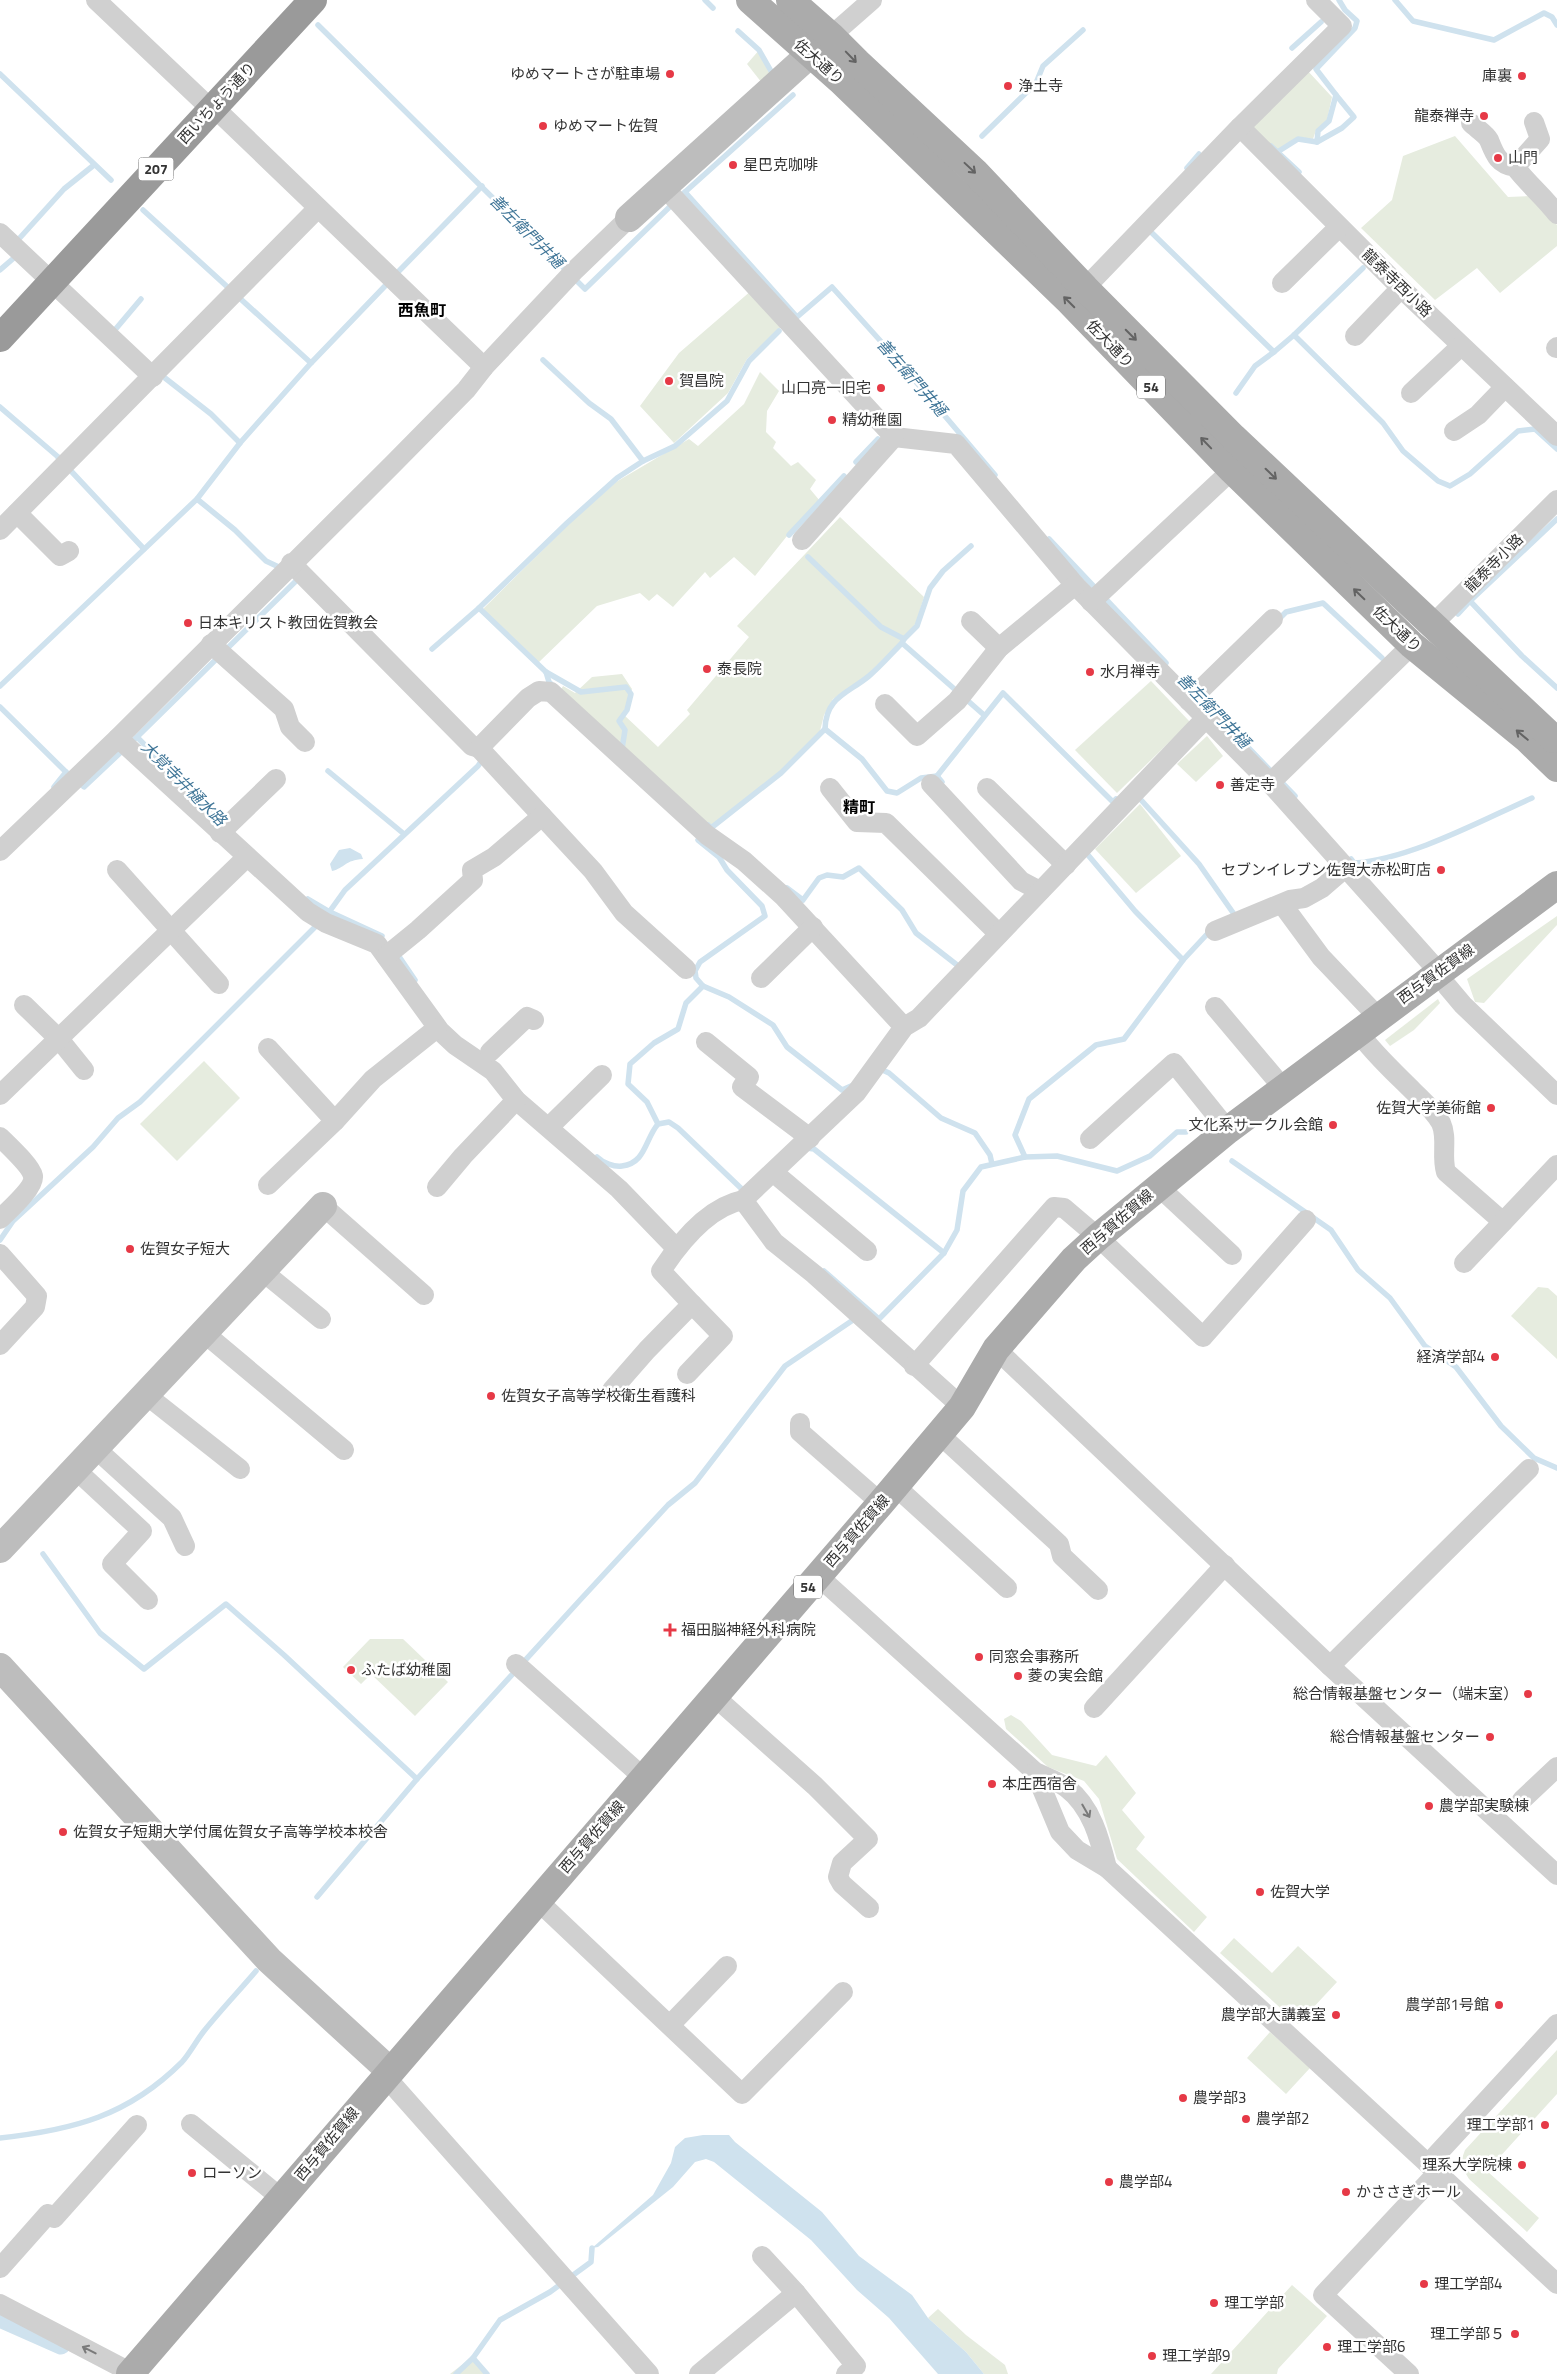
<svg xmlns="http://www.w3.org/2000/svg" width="1557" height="2374" font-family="'Titillium Web','Noto Sans JP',sans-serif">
<rect width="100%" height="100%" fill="#fff"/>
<g fill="#e6ecdf">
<polygon points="760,49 774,72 762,83 747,64"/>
<polygon points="1306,69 1332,97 1327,120 1316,130 1313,139 1298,137 1275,152 1248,125"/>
<polygon points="1455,136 1508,197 1533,196 1557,225 1557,246 1500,293 1477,268 1435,300 1361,228 1392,200 1403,156"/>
<polygon points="752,290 783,325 747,359 728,393 674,443 640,406 679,353"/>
<polygon points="760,372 779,391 767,411 766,432 776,442 773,448 791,466 798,462 816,480 810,489 820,501 787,536 755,576 734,557 710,578 705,572 673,607 657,594 649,601 640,593 597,606 538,663 483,609 573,520 616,482 689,439 698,446 744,404"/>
<polygon points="840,517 924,597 916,623 900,643 867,675 833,699 824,715 820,731 779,773 708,829 559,693 563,686 575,693 592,677 622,674 632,689 623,714 658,747 690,714 687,710 749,637 737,626"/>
<polygon points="1151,681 1190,722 1117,793 1075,750"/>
<polygon points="1207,736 1223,756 1196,782 1177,764"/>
<polygon points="1140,804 1181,856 1136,893 1095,849"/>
<polygon points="1557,916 1557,925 1484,1003 1475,1002 1467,979"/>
<polygon points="1438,999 1440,1003 1414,1030 1390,1046 1385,1040"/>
<polygon points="204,1061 240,1098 177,1161 140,1124"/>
<polygon points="1538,1287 1548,1288 1557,1296 1557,1359 1511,1316"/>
<polygon points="370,1639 403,1639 448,1682 415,1716 371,1674 361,1684 343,1667"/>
<polygon points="1011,1715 1021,1721 1052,1755 1096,1766 1106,1755 1136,1793 1122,1810 1145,1837 1136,1849 1207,1917 1194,1932 1117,1859 1099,1799 1084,1781 1048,1767 1006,1729 1004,1719"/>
<polygon points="1234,1938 1272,1973 1298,1946 1337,1982 1298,2024 1220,1953"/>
<polygon points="1270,2032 1310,2068 1286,2094 1247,2058"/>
<polygon points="1557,2050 1557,2094 1487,2171 1539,2218 1527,2232 1469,2179 1460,2164 1465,2150"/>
<polygon points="1292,2285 1327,2316 1278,2369 1277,2374 1211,2374"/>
<polygon points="938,2309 966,2335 1005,2365 1008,2374 984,2374 966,2352 928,2318"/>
<polygon points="471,2358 485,2374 450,2374"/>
</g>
<g fill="#cfe2ee">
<path d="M350,848L361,854L363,859C345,860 345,868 332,871L330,864L339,850Z"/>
<polygon points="703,2135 729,2135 735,2142 822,2212 859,2256 912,2295 928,2318 966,2352 984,2374 938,2374 889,2318 857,2290 811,2240 714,2162 706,2159 695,2162 673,2187 598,2247 592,2248 653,2195 671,2163 675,2147 685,2138"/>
</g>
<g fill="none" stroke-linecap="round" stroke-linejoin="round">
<g stroke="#cfe2ee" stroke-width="5.5">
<polyline points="705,0 713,8"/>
<polyline points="1395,0 1413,21 1494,40 1544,13 1552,17 1557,25"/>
<polyline points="318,25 585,289 685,192 797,317 832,287 894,356 995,475"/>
<polyline points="738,31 759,50 771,71"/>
<polyline points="1292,48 1321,22"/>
<polyline points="0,74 111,180"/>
<polyline points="982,136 1036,83 1043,66 1083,30"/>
<polyline points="1317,142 1342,128 1354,117 1336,95"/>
<polyline points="1271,146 1299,172"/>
<polyline points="1279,151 1298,139 1317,142 1318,131 1329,121 1336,95 1316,69 1355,28 1357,21 1345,10 1339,0"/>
<polyline points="1187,168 1199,154"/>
<polyline points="685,192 793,95"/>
<polyline points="143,210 311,363"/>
<polyline points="1151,232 1274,352 1294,335 1363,268"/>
<polyline points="17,241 64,189 94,165"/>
<polyline points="0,270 15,257 13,254"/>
<polyline points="398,272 482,186"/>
<polyline points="116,333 114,331 141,299"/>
<polyline points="1294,335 1383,423 1403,451 1438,481 1450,486 1470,474 1518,431 1535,429 1557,449"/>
<polyline points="543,360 589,403 611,419 643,461"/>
<polyline points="165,378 211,414 240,443"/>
<polyline points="1236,393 1255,366 1274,352"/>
<polyline points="0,407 57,456 144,549"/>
<polyline points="856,462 878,439"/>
<polyline points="197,499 235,530 266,561 283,569"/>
<polyline points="1557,519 1470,601 1522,656 1557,688"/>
<polyline points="789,535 844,476"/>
<polyline points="1049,539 1166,663"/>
<polyline points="808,557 881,627 904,639 902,643 984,715"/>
<polyline points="1458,614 1470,601"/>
<polyline points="1277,621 1286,612 1323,603 1382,658"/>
<polyline points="904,639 917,626 930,588 943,571 971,546"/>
<polyline points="432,649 479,608"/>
<polyline points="546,672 581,692 626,687 631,694 627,710 619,721 625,730 622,749"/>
<polyline points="0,686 197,499 240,443 311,363 385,286"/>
<polyline points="554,687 549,682 546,672 479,608 567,523 617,478 643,461 675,446 727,401 749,361 779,331"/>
<polyline points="0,707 66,772 84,787 137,737 185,786"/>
<path d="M825,729C826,697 847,694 869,676C881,666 891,654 902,643"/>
<polyline points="137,737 299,578"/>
<polyline points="1239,738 1295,796"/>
<polyline points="328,771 404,834"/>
<polyline points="937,776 1003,693 1113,802 1116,799"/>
<polyline points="54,787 66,772"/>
<polyline points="1142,801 1199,864 1236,917"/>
<polyline points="708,825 711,828 781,773 825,729 862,759 887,791 897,793 921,778 937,776 942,782"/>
<polyline points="698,840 719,857 727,870 762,906 765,916 700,962 695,971 696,978 703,986 729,997 773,1025 787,1047 842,1090 851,1086"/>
<path d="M1351,859L1354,863C1411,859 1480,821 1532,798"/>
<polyline points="787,888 803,900 819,878 827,875 843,877 859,868 902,910 916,933 957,965"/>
<polyline points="308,899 330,912 382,936"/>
<polyline points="327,915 345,890 478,766 484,757"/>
<polyline points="396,952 415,980"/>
<polyline points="1183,960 1210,931"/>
<polyline points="878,1068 889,1073 941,1118 975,1133 990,1155 992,1164"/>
<polyline points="658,1124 647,1102 628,1084 630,1064 654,1043 678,1029 686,1003 703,986"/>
<polyline points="806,1148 814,1149 944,1253"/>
<path d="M597,1157C603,1163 614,1167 622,1166C646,1163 645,1139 658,1124L669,1122L678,1128L746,1193"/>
<polyline points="1025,1157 1015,1135 1029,1099 1096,1045 1124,1039 1183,960 1135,911 1088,855"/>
<polyline points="1232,1161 1331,1230 1358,1270 1390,1298 1425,1346 1456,1367 1501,1426 1534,1458 1557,1468"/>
<polyline points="0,1240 13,1221 93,1147 118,1118 140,1102 319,923"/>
<polyline points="824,1271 879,1319 944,1253 957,1230 963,1191 981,1167 1025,1157 1057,1156 1117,1171 1150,1156 1177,1132 1186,1132"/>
<polyline points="43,1554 100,1633 144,1669 226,1604 284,1655 417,1779"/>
<polyline points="317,1897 417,1779 581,1599 668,1505 695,1483 785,1366 856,1318"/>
<path d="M0,2138C73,2130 128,2116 182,2062C190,2053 196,2041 204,2031C220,2011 239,1991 256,1971"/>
<polyline points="473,2358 487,2374"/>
<polyline points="456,2374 473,2358 500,2320 550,2292 591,2262 592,2248"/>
</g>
<polyline stroke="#cfe2ee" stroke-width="19" points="0,2318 61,2345"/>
<g stroke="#d0d0d0" stroke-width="20">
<polyline points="96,0 211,109 223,116 484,367"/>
<polyline points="831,36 872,0"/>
<path d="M1471,123C1476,128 1486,134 1489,140C1495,155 1498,164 1515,167C1528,184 1544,197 1557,214"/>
<polyline points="1240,127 1401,288 1557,436"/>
<polyline points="1515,167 1540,139 1534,122"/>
<polyline points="664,187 894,437 956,444 1075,585 1270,783 1439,972"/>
<polyline points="0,233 153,377"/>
<polyline points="1282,283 1339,227"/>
<polyline points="1085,288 1240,127 1342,26 1316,0"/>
<polyline points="1355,336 1401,288"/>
<polyline points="1556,348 1557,347"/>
<polyline points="1411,393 1461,346"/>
<polyline points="1454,431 1478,415 1505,387"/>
<polyline points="17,513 60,556 69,551"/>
<polyline points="0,530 318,208"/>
<polyline points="802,540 894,437"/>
<polyline points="291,563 472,746 479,748 528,698 539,691 551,692 707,835 744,861 783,896 904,1027"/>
<polyline points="1091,602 1232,470"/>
<polyline points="971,621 999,648"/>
<polyline points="1431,626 1557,500"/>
<polyline points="211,644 284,709 290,727 305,742"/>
<polyline points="1189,701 1273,619"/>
<polyline points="885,704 917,736 957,701 999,648 1075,585"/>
<polyline points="118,738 308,912 326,923 377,944 440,1031 455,1045 493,1071 516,1100 619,1189 676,1248"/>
<polyline points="479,748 593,871 624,913 686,969"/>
<polyline points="1270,783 1412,645"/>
<polyline points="931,784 1021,881 1040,891"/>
<polyline points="830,788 857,822 886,823 999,934"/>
<polyline points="987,788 1066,865"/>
<polyline points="220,833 276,779"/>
<polyline points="0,851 118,738 392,465 466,390 484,367 575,270 629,218"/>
<polyline points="117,870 219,984"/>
<polyline points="1282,904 1321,957 1378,1017"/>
<polyline points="1215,931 1290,900 1304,898 1322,888 1344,869"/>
<polyline points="386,956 418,930 473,880 472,870 494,857 542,816"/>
<polyline points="761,978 813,927"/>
<polyline points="1447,986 1463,1005 1557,1095"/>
<polyline points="24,1005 59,1039 84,1070"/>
<polyline points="1215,1007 1284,1089"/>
<path d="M1358,1032C1374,1054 1394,1072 1413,1091C1423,1101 1434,1110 1441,1123C1448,1138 1441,1156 1446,1172L1503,1222"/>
<polyline points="706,1042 749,1077 742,1087 810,1138"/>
<polyline points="268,1048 335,1121"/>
<polyline points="490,1052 527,1017 534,1020"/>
<polyline points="0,1095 247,857"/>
<polyline points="549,1127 602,1075"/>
<path d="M0,1137C8,1145 31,1166 33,1176C35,1187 8,1211 0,1219"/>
<polyline points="1090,1139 1174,1063 1228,1130"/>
<polyline points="780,1178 867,1251"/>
<polyline points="268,1185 335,1121 373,1079 437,1028"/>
<polyline points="1158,1186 1232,1255"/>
<polyline points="437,1187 463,1156 516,1100"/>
<polyline points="743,1200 774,1242 814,1274 962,1407"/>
<polyline points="323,1206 424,1295"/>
<polyline points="0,1254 37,1296 35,1307 0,1345"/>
<polyline points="1464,1263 1557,1165"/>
<polyline points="261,1270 321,1319"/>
<polyline points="203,1332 344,1450"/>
<polyline points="996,1349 1330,1666 1557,1875"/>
<polyline points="914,1366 1054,1207 1064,1208 1098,1237 1203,1337 1306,1220"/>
<polyline points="687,1374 723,1336 692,1304"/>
<path d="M612,1390L647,1350L692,1304L661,1271C680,1242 708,1207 743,1200L856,1093L904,1027L919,1018L1206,718"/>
<polyline points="145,1394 240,1469"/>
<polyline points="800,1423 800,1432 881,1503"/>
<polyline points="939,1434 1059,1544 1062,1556 1098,1590"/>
<polyline points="95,1448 172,1518 185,1546"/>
<polyline points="75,1469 142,1531 112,1564 148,1600"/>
<polyline points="895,1486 1007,1588"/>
<path d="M818,1576L1035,1772C1045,1777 1058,1781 1067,1788C1092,1807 1100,1840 1107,1868"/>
<polyline points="516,1664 644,1778"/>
<polyline points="1330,1666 1529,1469"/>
<polyline points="714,1696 815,1786 868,1839 842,1863 838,1877 842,1884 869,1908"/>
<polyline points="1094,1708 1225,1565"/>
<polyline points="1035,1772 1060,1832 1077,1850 1107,1868 1428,2164"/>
<polyline points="1522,1800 1557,1767"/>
<polyline points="538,1901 742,2094 843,1992"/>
<polyline points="1557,2024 1428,2164 1557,2284"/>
<polyline points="670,2025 727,1966"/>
<polyline points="390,2071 392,2084 649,2374"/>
<polyline points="191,2124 281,2198"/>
<polyline points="762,2256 796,2293"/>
<polyline points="0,2268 48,2214 54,2218 137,2125"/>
<polyline points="0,2304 134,2374"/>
<polyline points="699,2374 796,2293 856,2366 846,2374"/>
<polyline points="1409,2374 1323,2295 1438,2172"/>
</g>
<g stroke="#bdbdbd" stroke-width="28">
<polyline points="629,218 828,38"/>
<polyline points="0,1549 323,1206"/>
<polyline points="0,1667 269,1960 390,2071"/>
</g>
<g stroke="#ababab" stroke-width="28">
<polyline points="750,0 840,80 1070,302 1232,470 1412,645 1527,739 1557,768"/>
<polyline points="790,0 831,36 857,62 975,172 1085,288 1233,437 1554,739"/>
<polyline points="130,2374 881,1503 962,1407 996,1349 1074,1259 1098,1237 1228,1130 1557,885"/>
</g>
<polyline stroke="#9a9a9a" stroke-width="28" points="0,338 313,0"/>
</g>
<defs><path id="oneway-shaft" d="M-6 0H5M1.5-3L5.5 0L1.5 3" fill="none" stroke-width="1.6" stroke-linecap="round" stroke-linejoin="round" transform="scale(1.25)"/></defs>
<g stroke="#636363">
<use href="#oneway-shaft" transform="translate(851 57) rotate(46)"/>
<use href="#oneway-shaft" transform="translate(970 168) rotate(43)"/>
<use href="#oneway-shaft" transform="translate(1069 302) rotate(-135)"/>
<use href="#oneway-shaft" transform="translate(1131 335) rotate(45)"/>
<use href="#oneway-shaft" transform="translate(1206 443) rotate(-134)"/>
<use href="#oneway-shaft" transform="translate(1271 474) rotate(44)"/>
<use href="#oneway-shaft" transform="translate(1359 594) rotate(-136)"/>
<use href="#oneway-shaft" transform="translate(1522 735) rotate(-140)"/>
</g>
<g stroke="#7a7a7a">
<use href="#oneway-shaft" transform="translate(1086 1811) rotate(60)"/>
<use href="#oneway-shaft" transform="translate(89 2350) rotate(-153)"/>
</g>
<g fill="#e63946" stroke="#fff" stroke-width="2">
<circle cx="670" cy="74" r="5"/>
<circle cx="1522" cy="76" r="5"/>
<circle cx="1008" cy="86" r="5"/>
<circle cx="1484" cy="116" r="5"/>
<circle cx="543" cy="126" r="5"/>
<circle cx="1498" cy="158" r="5"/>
<circle cx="733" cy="165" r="5"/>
<circle cx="669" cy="381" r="5"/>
<circle cx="881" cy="388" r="5"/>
<circle cx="832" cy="420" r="5"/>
<circle cx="188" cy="623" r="5"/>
<circle cx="707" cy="669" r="5"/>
<circle cx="1090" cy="672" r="5"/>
<circle cx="1220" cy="785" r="5"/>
<circle cx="1441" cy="870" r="5"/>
<circle cx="1491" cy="1108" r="5"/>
<circle cx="1333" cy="1125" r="5"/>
<circle cx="130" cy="1249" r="5"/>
<circle cx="1495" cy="1357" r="5"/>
<circle cx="491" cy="1396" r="5"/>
<path d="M667.5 1622.5h5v5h5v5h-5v5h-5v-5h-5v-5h5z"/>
<circle cx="979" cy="1657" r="5"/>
<circle cx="351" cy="1670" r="5"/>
<circle cx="1018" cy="1676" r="5"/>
<circle cx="1528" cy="1694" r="5"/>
<circle cx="1490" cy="1737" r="5"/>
<circle cx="992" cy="1784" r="5"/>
<circle cx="1429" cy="1806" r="5"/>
<circle cx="63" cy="1832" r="5"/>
<circle cx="1260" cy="1892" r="5"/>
<circle cx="1499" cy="2005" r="5"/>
<circle cx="1336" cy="2015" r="5"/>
<circle cx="1183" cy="2098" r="5"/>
<circle cx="1246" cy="2119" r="5"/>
<circle cx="1545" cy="2125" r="5"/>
<circle cx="1522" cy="2165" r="5"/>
<circle cx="192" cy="2173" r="5"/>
<circle cx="1109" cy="2182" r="5"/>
<circle cx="1346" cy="2192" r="5"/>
<circle cx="1424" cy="2284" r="5"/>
<circle cx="1214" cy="2303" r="5"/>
<circle cx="1515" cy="2334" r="5"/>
<circle cx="1327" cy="2347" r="5"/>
<circle cx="1152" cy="2356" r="5"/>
</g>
<g text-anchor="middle" stroke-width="5" stroke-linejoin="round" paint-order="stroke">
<g fill="#fff" stroke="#707070" stroke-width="1">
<rect x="138.5" y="157.5" width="35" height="23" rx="4"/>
<rect x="1137" y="375.5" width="28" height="23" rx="4"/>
<rect x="794" y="1575.5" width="28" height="23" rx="4"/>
</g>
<g font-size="14" font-weight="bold" fill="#333">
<text x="156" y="174">207</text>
<text x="1151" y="392">54</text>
<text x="808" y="1592">54</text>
</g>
<g font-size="15" fill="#333" stroke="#fff">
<text transform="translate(819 62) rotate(41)" y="5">佐大通り</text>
<text transform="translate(217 103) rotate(-47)" y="5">西いちょう通り</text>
<text transform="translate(1397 283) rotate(44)" y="5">龍泰寺西小路</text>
<text transform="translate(1110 344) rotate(46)" y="5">佐大通り</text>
<text transform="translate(1494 563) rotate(-45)" y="5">龍泰寺小路</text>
<text transform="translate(1397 629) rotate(43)" y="5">佐大通り</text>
<text transform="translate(1436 974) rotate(-36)" y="5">西与賀佐賀線</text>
<text transform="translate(1117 1222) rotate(-41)" y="5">西与賀佐賀線</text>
<text transform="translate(857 1531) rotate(-49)" y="5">西与賀佐賀線</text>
<text transform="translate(592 1837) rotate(-49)" y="5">西与賀佐賀線</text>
<text transform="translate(327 2144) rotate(-50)" y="5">西与賀佐賀線</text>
</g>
<g font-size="15" fill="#333" stroke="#fff" text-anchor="start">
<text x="660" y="79" text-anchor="end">ゆめマートさが駐車場</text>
<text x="1512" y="81" text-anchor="end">庫裏</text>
<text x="1018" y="91">浄土寺</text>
<text x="1474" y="121" text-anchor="end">龍泰禅寺</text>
<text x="553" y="131">ゆめマート佐賀</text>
<text x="1508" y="163">山門</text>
<text x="743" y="170">星巴克咖啡</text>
<text x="679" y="386">賀昌院</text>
<text x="871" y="393" text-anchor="end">山口亮一旧宅</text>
<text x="842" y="425">精幼稚園</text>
<text x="198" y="628">日本キリスト教団佐賀教会</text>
<text x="717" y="674">泰長院</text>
<text x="1100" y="677">水月禅寺</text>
<text x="1230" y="790">善定寺</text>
<text x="1431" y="875" text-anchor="end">セブンイレブン佐賀大赤松町店</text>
<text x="1481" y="1113" text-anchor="end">佐賀大学美術館</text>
<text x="1323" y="1130" text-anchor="end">文化系サークル会館</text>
<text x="140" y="1254">佐賀女子短大</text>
<text x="1485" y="1362" text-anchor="end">経済学部4</text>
<text x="501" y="1401">佐賀女子高等学校衛生看護科</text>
<text x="681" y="1635">福田脳神経外科病院</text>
<text x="989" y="1662">同窓会事務所</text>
<text x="361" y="1675">ふたば幼稚園</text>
<text x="1028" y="1681">菱の実会館</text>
<text x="1518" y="1699" text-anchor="end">総合情報基盤センター（端末室）</text>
<text x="1480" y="1742" text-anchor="end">総合情報基盤センター</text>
<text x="1002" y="1789">本庄西宿舎</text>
<text x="1439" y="1811">農学部実験棟</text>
<text x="73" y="1837">佐賀女子短期大学付属佐賀女子高等学校本校舎</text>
<text x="1270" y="1897">佐賀大学</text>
<text x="1489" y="2010" text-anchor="end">農学部1号館</text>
<text x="1326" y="2020" text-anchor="end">農学部大講義室</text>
<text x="1193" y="2103">農学部3</text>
<text x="1256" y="2124">農学部2</text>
<text x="1535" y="2130" text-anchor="end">理工学部1</text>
<text x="1512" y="2170" text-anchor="end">理系大学院棟</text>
<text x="202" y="2178">ローソン</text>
<text x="1119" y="2187">農学部4</text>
<text x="1356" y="2197">かささぎホール</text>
<text x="1434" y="2289">理工学部4</text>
<text x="1224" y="2308">理工学部</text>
<text x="1505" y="2339" text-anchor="end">理工学部５</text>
<text x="1337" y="2352">理工学部6</text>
<text x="1162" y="2361">理工学部9</text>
</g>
<g font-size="16" font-style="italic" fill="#3f7597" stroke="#fff">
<text transform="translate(527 231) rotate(45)" y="6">善左衛門井樋</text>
<text transform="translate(912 377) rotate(49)" y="6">善左衛門井樋</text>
<text transform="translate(1214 710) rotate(46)" y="6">善左衛門井樋</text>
<text transform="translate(184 783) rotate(45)" y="6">大覚寺井樋水路</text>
</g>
<g font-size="16" font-weight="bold" fill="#000" stroke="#fff">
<text x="422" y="316">西魚町</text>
<text x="859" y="813">精町</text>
</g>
</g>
</svg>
